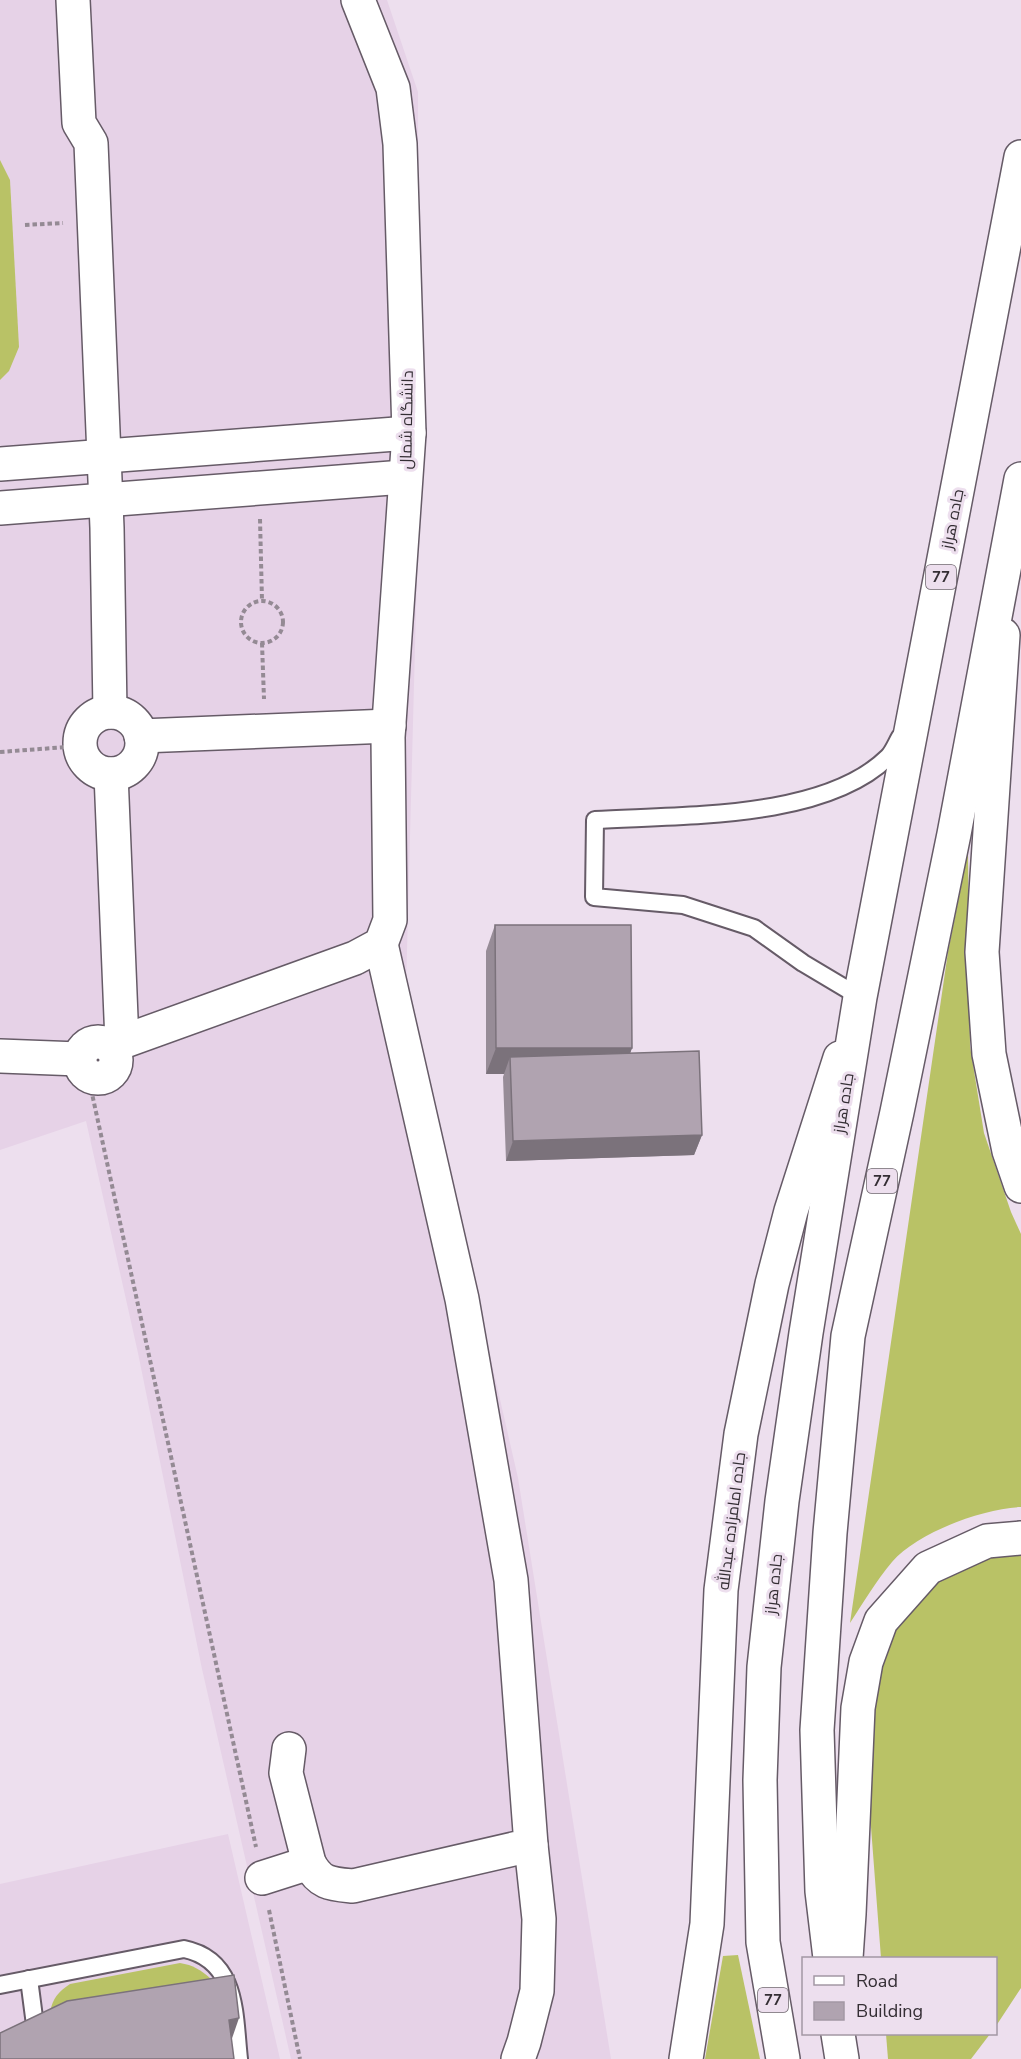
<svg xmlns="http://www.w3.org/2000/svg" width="1021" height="2059" font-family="'Nunito Sans',Cairo,sans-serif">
<rect width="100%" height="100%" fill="#eddfee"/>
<g fill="#e6d2e7">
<polygon points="0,0 387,0 418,92 418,533 406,989 518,1478 611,2059 291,2059 202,1669 138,1353 86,1121 0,1150"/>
<polygon points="228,1834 280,2059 0,2059 0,1884"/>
</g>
<g fill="#b9c266">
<polygon points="0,160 10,180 19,347 9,371 0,380"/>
<path d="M968,852L970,1046L984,1133L1011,1212L1021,1234V1507C983,1508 917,1533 892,1562C876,1581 863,1603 850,1623L948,952Z"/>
<polygon points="1021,1549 1021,1988 996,2026 996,1958 881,1958 869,1801 872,1725 879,1671 893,1629 928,1583 985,1552"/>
<polygon points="738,1955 760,2059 705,2059 723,1956"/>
<path d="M180,1963C193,1965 201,1970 211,1979L50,2012C53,1998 58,1992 70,1984Z"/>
<polygon points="886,2034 990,2034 971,2059 888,2059"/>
</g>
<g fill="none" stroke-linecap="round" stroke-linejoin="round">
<g stroke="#665b67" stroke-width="20">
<g id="service">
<path d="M860,997L803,963L754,928L683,905L594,897L595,820C680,815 824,820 888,757C893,752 896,744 900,737"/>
<path d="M0,1985L184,1949C238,1960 234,2015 239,2059"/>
<polyline points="0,2048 28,2035 35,2025 29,1979"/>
</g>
</g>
<g stroke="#665b67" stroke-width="36">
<g id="minor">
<polyline points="73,0 79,123 91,143 107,528 110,712"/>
<polyline points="0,464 409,433"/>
<polyline points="0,508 404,477"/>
<circle cx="111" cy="743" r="31"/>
<polyline points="141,736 389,726"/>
<polyline points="111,774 122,1042"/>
<circle cx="98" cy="1060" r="18"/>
<polyline points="111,1046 355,958 381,944 390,920 388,737 409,433 400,144 393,88 358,0"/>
<polyline points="0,1056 79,1059"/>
<path d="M289,1749L286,1773L309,1863C320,1884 331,1884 353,1886L531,1845L511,1580L462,1299L381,944"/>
<polyline points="262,1878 309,1863"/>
<polyline points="518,2059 524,2042 537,1991 539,1919 531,1845"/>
</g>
</g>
<g stroke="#665b67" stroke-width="36">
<g id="primary">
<polyline points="1003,635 982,952 989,1054 1009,1151 1021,1186"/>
<polyline points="846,1958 849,1914 858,1708 866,1662 881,1621 928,1568 987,1541 1021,1538"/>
<polyline points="686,2059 707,1924 721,1590 741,1434 772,1284 791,1211 840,1058"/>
</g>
</g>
<g stroke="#665b67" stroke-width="36">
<g id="trunk">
<polyline points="830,1958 822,1891 817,1730 830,1533 848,1336 897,1112 954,834 1021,479"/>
<polyline points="838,2034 842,2059"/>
<polyline points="783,2059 763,1942 760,1780 764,1667 782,1501 806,1333 860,997 1021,157"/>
</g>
</g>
<g stroke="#948a94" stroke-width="4" stroke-dasharray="4.5 3" stroke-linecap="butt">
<polyline points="25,225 63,223"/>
<polyline points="260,519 262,601"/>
<circle cx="262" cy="622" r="21"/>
<polyline points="262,643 264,699"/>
<polyline points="0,752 80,746"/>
<polyline points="91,1089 256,1847"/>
<polyline points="269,1910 300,2059"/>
</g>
<use href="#service" stroke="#fff" stroke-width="16"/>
<use href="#minor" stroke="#fff" stroke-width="33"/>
<use href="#primary" stroke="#fff" stroke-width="33"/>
<use href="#trunk" stroke="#fff" stroke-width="33"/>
</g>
<polygon fill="#978c97" points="495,925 632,1048 630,1053 702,1135 694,1155 506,1161 503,1077 504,1074 486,1074 486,951"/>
<g fill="#7b727b">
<polygon points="496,1048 632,1048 623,1074 510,1057 504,1074 486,1074"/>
<polygon points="702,1135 694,1155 506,1161 513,1141"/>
<polygon points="239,2018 227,2053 229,2020"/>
</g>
<g fill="#b0a3b0" stroke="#7b727b" stroke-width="1.5">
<polygon points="495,925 631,925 632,1048 496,1048"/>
<polygon points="699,1051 702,1135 513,1141 510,1057"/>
<polygon points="234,1975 239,2018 229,2020 234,2059 0,2059 0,2033 67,2001"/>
</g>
<g text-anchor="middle" stroke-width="6" stroke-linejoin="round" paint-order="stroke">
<g fill="#eddfee" stroke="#6c636c" stroke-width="1.5">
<rect x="926" y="565" width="30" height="24" rx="4.5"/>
<rect x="867" y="1169" width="30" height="24" rx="4.5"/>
<rect x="758" y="1988" width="30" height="24" rx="4.5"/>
</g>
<g font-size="15" font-weight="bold" fill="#342e34">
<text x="941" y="582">77</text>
<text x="882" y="1186">77</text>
<text x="773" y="2005">77</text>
</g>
<g font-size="16" fill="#342e34" stroke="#eddfee">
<text transform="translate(406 420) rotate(-89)" y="6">دانشگاه شمال</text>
<text transform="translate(952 519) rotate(-79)" y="6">جاده هراز</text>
<text transform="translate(843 1103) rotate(-81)" y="6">جاده هراز</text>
<text transform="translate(731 1521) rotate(-83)" y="6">جاده امامزاده عبدالله</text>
<text transform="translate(773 1584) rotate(-84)" y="6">جاده هراز</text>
</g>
</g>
<rect x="802" y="1957" width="195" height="78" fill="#eddfee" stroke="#a398a4" stroke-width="1.5"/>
<rect x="814" y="1976" width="30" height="9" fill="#ffffff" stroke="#a398a4" stroke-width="1.5"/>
<text x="856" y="1987" font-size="18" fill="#342e34">Road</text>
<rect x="814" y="2002" width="30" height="18" fill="#b0a3b0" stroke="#a398a4" stroke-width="1.5"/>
<text x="856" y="2017" font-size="18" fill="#342e34">Building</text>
</svg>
